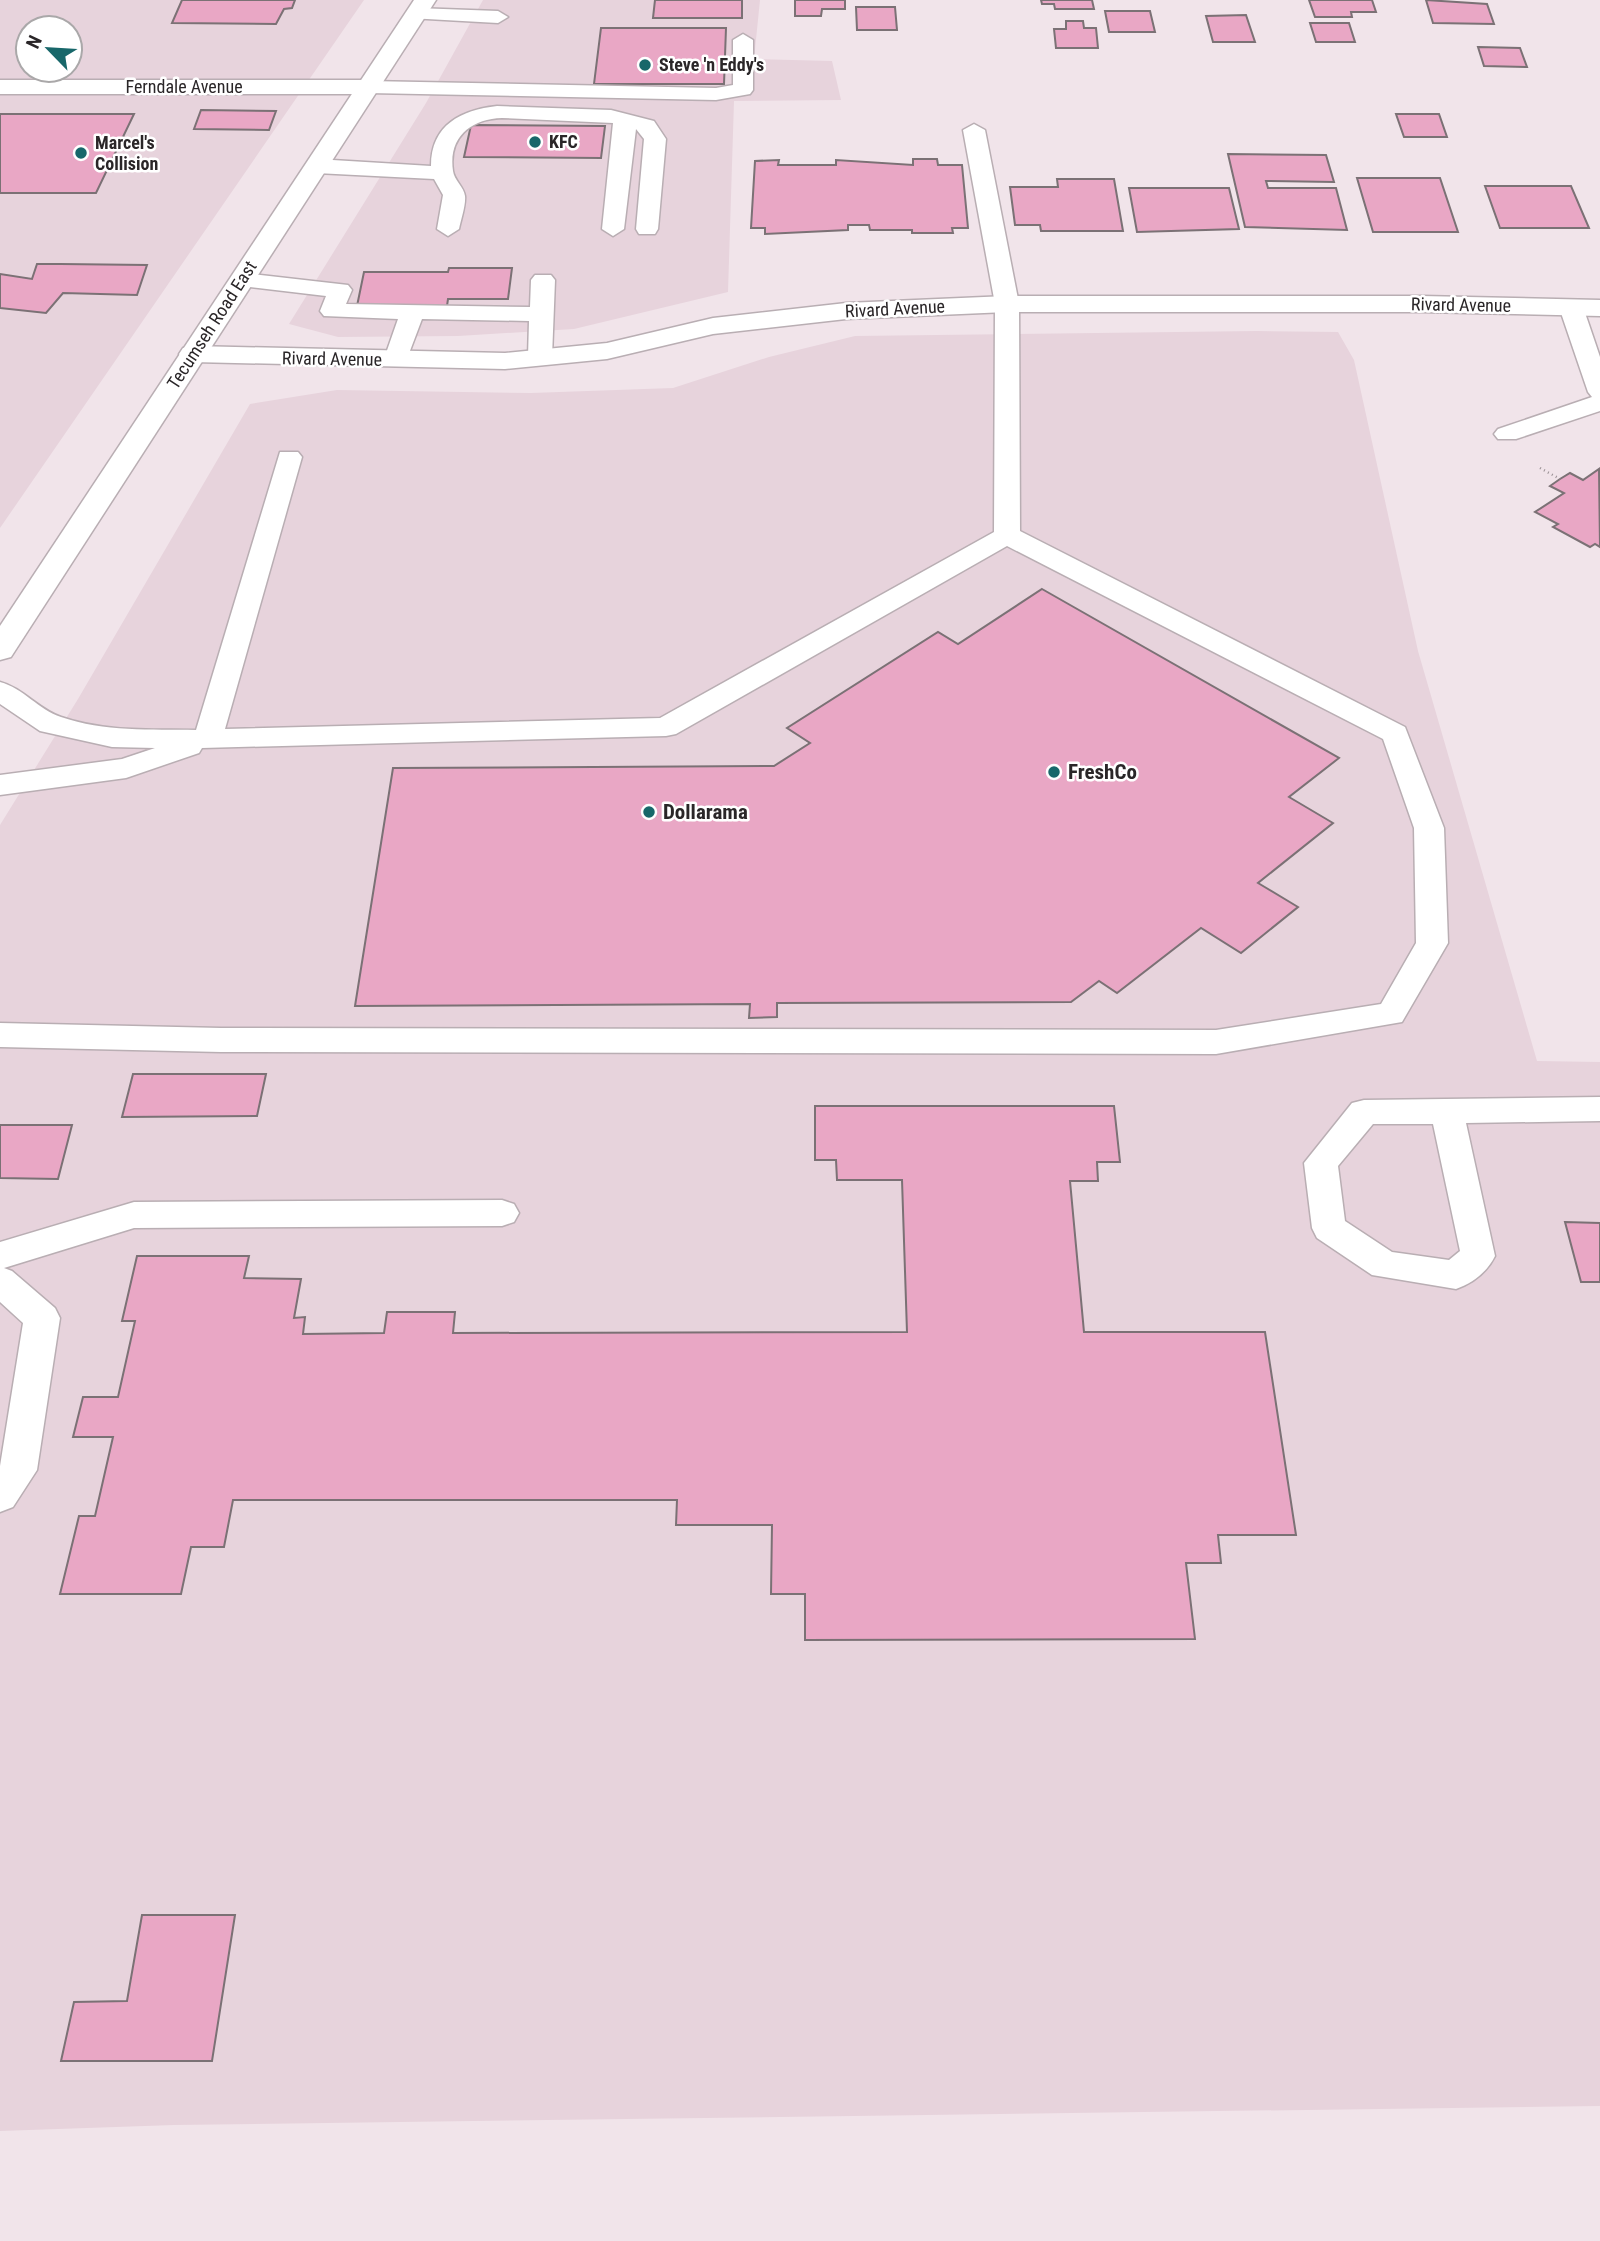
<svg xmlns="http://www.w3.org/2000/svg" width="1600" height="2241" font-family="'Roboto Condensed',sans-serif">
<rect width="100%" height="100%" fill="#f1e4ea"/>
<g fill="#e7d3dc" fill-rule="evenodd">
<path d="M0,0H364L0,528ZM28,28H70V70H28Z"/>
<polygon points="483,0 760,0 754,59 832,61 841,100 734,101 728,292 574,329 458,336 338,337 289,324 426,103"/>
<polygon points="1257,331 1338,332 1354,360 1418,651 1537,1061 1600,1062 1600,2106 174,2125 0,2131 0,825 78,699 250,404 337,390 531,393 673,388 769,357 855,336"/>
</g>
<g fill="#e9a7c5" stroke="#7b7175" stroke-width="2">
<polygon points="182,0 295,0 292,8 284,9 276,24 172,23"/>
<polygon points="655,0 742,0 742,18 653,18"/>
<polygon points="795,0 845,0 845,9 822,9 821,16 795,16"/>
<polygon points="1041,0 1092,0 1094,9 1055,9 1054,4 1042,4"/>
<polygon points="1309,0 1372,0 1376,12 1351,12 1352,17 1315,17"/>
<polygon points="1426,0 1487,4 1494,24 1433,23"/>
<polygon points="856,7 895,7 897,30 857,30"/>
<polygon points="1105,11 1150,11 1155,32 1109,32"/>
<polygon points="1246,15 1255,42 1213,42 1206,16"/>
<polygon points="1066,21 1083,21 1084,28 1096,28 1098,48 1056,48 1054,29 1066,29"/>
<polygon points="1310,23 1349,23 1355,42 1316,42"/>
<polygon points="601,28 726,28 724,84 594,84"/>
<polygon points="1478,47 1520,48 1527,67 1484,66"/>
<polygon points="201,110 276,111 269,130 194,129"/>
<polygon points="0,114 134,114 96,193 0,193"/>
<polygon points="1396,114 1439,114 1447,137 1404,137"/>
<polygon points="471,125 605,126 601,158 464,157"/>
<polygon points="1228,154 1326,155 1334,182 1266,181 1268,188 1336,188 1347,230 1245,227"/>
<polygon points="913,159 937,159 938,165 962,165 968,228 952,228 953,233 912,233 912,230 870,230 869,225 848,225 848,230 765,234 765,228 751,228 755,161 779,160 778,165 836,165 836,160 913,165"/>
<polygon points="1357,178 1440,178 1458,232 1373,232"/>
<polygon points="1057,179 1114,179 1123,231 1041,231 1040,225 1015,225 1010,187 1058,187"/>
<polygon points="1485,186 1571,186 1589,228 1500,228"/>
<polygon points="1129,188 1229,188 1239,229 1137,232"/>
<polygon points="37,264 61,264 147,265 137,295 63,293 46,313 0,308 0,274 32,279"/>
<polygon points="449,268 512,268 508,299 448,299 447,306 357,306 364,272 448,272"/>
<polygon points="1599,469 1600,547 1595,544 1590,547 1553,527 1558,524 1535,512 1564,493 1550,486 1560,479 1570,473 1583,480"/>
<polygon points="1042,589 1339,758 1289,797 1333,823 1258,883 1298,907 1241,953 1201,928 1117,993 1099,981 1071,1002 777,1003 777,1017 749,1018 750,1004 355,1006 393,768 774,766 810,743 787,728 938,632 958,644"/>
<polygon points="133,1074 266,1074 257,1116 122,1117"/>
<polygon points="815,1106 1114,1106 1120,1162 1097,1162 1098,1181 1070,1181 1084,1332 1265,1332 1296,1535 1218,1535 1221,1563 1186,1563 1195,1639 805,1640 805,1594 771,1594 772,1525 676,1525 677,1500 233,1500 224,1547 191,1547 181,1594 60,1594 79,1516 95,1516 113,1437 73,1437 83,1397 118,1397 135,1321 122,1321 137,1256 249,1256 244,1278 301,1279 294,1318 305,1317 303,1334 384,1333 387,1312 455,1312 453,1333 907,1332 902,1180 837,1180 836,1160 815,1160"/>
<polygon points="0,1125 72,1125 58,1179 0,1178"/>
<polygon points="1565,1222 1600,1223 1600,1282 1581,1282"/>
<polygon points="142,1915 235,1915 212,2061 61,2061 74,2002 127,2001"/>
</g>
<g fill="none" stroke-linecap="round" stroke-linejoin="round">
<g stroke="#b9aeb3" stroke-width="3">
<g id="lane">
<polygon points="416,8 498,11 508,17 498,23 409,18 406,14 409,10"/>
<polygon points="743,34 753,40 753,90 750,94 716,100 368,93 358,87 368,81 716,88 733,85 733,40"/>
<path d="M497,106L611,110L654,121L666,139L658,229L655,234H639L636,229L644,139L636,129L624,229L613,236L602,229L613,123L502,118C471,119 448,137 453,171C454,180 464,187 465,196C466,205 461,219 459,229L448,236L437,229L443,195L434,179L316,173L305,166L316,159L431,166C431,125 461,110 497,106Z"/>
<path d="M974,124L985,130L1019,304L1020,531L1405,727L1444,828L1448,943L1402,1022L1216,1054L221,1052L0,1047V1023L221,1028L1216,1030L1381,1004L1416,943L1414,828L1383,739L1007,546L676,734L666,736L202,748L199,753L126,778L0,795V775L122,759L155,748L112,747L40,731L0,704V682C23,688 39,710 61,717C104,732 151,729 196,730L280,452H298L302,457L225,729L660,718L994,532L995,304L963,130Z"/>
<polygon points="242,273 348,285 352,290 346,304 530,307 531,280 535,275 551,275 555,280 552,357 549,362 531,362 528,357 529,321 422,319 405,364 387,364 384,359 398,319 324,316 320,311 326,296 234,285 230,280 234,275"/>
<polygon points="1571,300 1579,302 1583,307 1600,357 1600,411 1516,439 1498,439 1494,434 1498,429 1592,397 1588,392 1559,307 1563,302"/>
<path d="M1600,1097V1121L1466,1123L1495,1256C1487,1272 1473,1283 1456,1289L1372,1275L1317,1238L1312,1228L1304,1163L1352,1103L1364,1100ZM1373,1124H1433L1460,1251L1449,1260L1392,1252L1345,1221L1338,1166Z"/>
<polygon points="502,1200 514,1204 519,1213 514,1222 502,1226 134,1228 4,1268 12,1271 55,1308 60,1318 37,1470 13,1507 0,1512 0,1466 23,1323 0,1302 0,1242 134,1202"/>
</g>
</g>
<g stroke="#b9aeb3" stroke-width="3">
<g id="street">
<polygon points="0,80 368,80 377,82 380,87 377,92 368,94 0,94"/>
<polygon points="1007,296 1422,296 1600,300 1600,316 1422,312 1007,312 846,319 713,334 607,359 505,369 193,362 183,360 179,354 183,348 193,346 505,353 607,343 713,318 846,303"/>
</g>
</g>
<g stroke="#b9aeb3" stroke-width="3">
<polygon id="secondary" points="414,0 436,0 11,657 0,660 0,626"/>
</g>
<polyline stroke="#999094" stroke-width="2.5" stroke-dasharray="1 3.5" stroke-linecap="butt" points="1540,468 1560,479"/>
<use href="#lane" fill="#fff" fill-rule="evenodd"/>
<use href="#street" fill="#fff" fill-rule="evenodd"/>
<use href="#secondary" fill="#fff" fill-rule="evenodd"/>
</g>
<g fill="#18676a" stroke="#fff" stroke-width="2.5">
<circle cx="645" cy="65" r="7"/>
<circle cx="535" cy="142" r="7"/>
<circle cx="81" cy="153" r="7"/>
<circle cx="1054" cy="772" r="7"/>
<circle cx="649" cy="812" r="7"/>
</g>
<g text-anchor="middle" stroke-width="5" stroke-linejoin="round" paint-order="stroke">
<g font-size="18" font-weight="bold" fill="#2a2628" stroke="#fff" text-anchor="start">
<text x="659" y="71">Steve 'n Eddy's</text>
<text x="549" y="148">KFC</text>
<text x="95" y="149">Marcel's<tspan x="95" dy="21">Collision</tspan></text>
</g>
<g font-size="18" fill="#2a2628" stroke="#fff">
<text x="184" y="93">Ferndale Avenue</text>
<text transform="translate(1461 305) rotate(1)" y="6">Rivard Avenue</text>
<text transform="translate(895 309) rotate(-3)" y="6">Rivard Avenue</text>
<text transform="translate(212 325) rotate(-57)" y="6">Tecumseh Road East</text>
<text transform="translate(332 359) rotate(1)" y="6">Rivard Avenue</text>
</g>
<g font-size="21" font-weight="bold" fill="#2a2628" stroke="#fff" text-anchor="start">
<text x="1068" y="779">FreshCo</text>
<text x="663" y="819">Dollarama</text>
</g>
</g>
<g transform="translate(49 49) rotate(295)"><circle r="33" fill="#ffffff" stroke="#aaa8a9" stroke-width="2"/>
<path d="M0-5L12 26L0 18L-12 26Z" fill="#18676a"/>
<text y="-10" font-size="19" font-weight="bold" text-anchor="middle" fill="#2a2628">N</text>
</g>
</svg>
